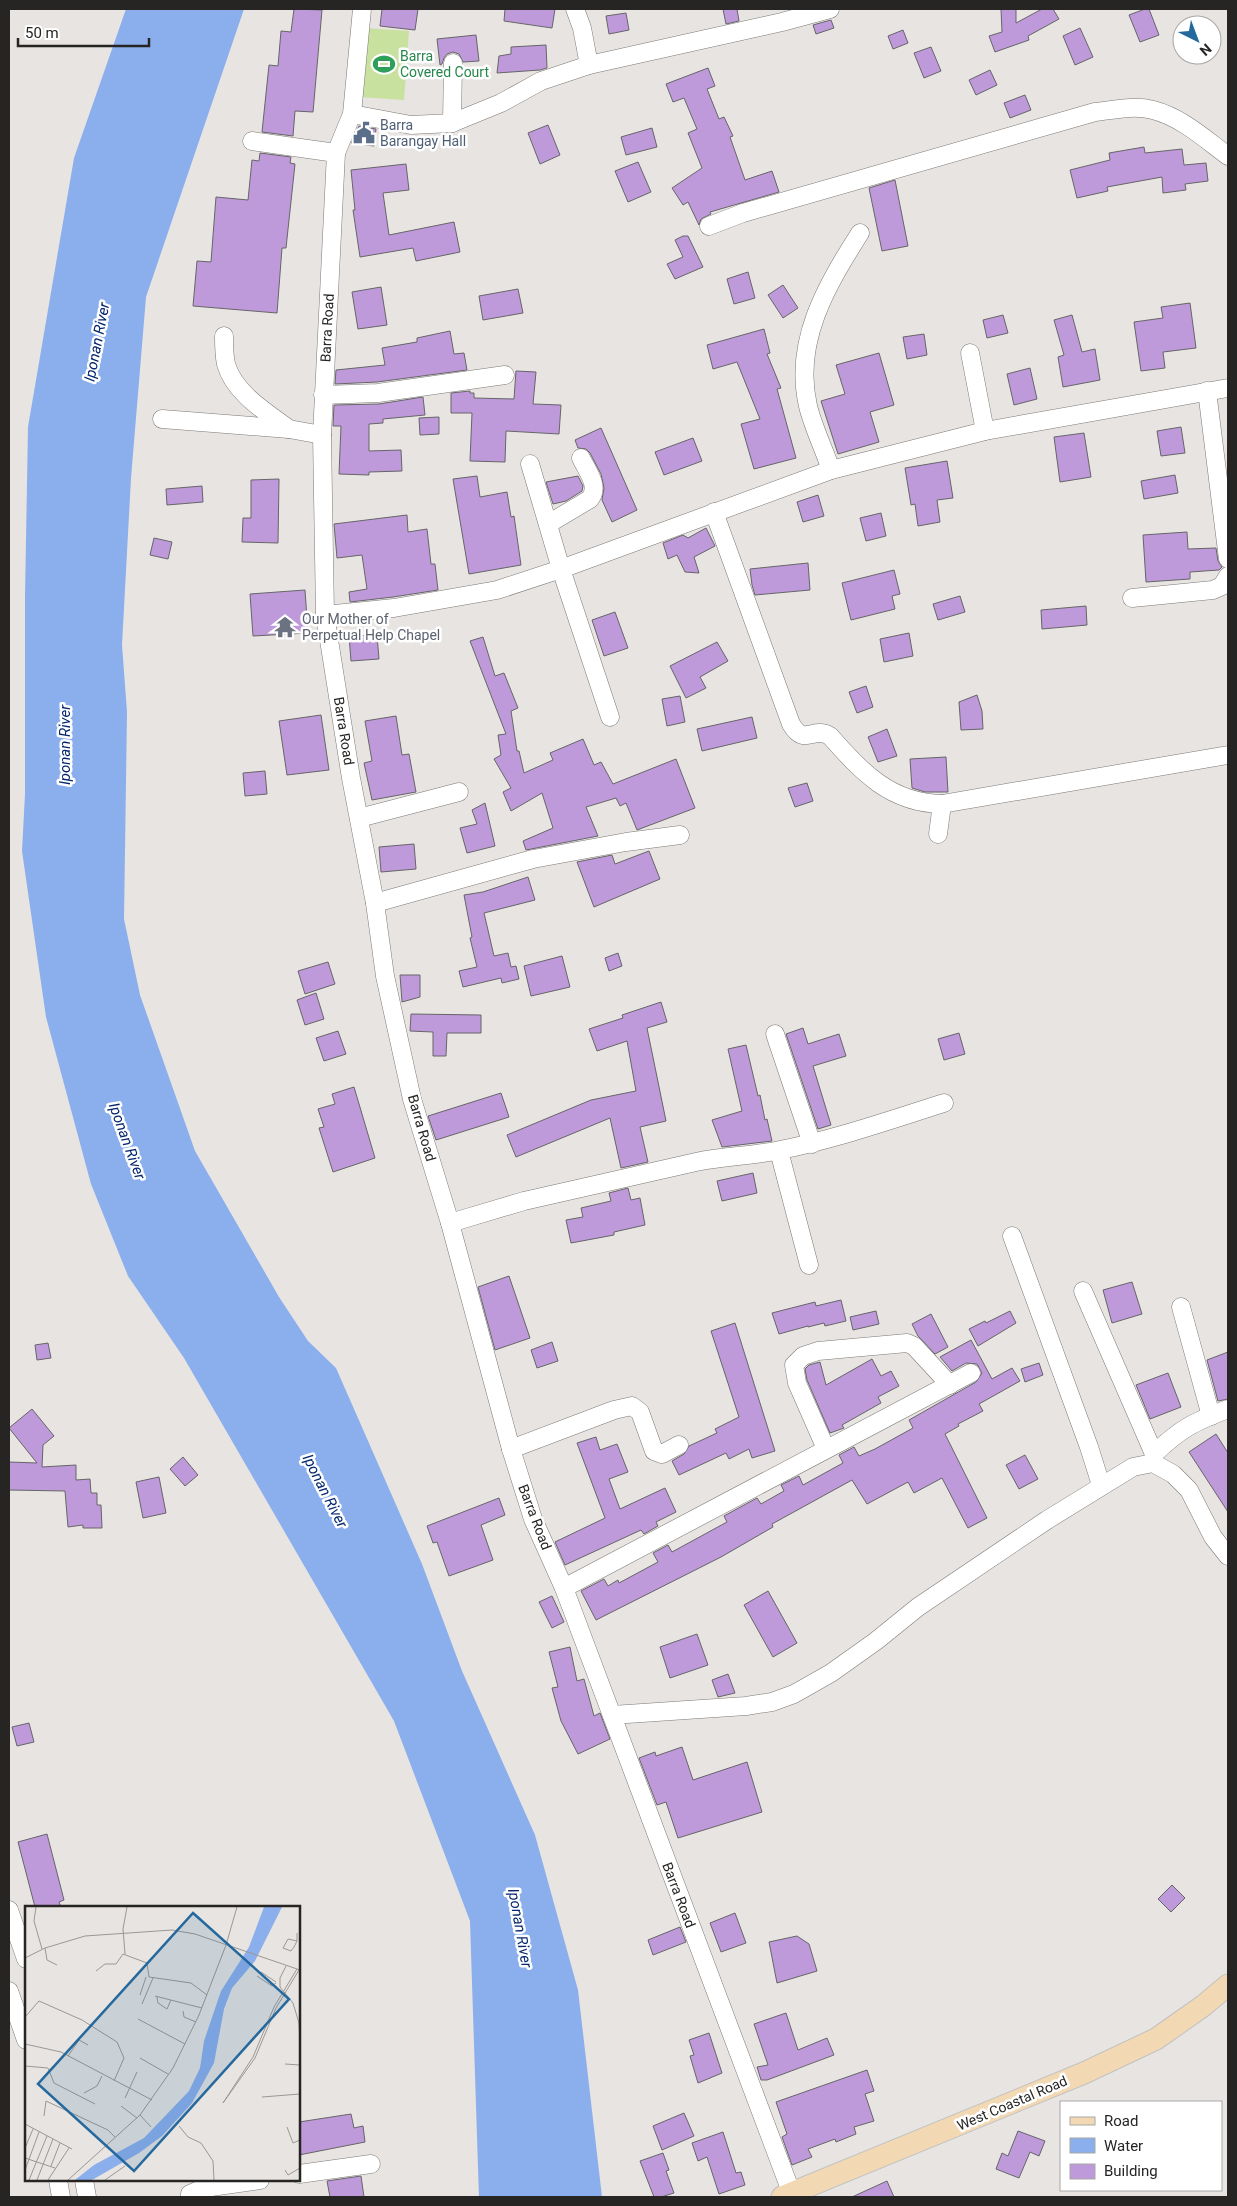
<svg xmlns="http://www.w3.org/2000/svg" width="1237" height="2206" font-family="Roboto,sans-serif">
<rect width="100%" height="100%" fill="#e7e4e1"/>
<polygon fill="#c9e19f" points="364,28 409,31 404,100 359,97"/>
<polygon fill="#8baeec" points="126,9 244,9 146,297 131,478 122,645 127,712 124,919 140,995 195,1151 279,1297 308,1341 336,1368 422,1564 462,1671 535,1835 578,1990 602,2197 479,2197 470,1921 394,1721 184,1358 128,1276 91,1184 46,1017 22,851 25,794 25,597 28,427 74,158"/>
<g fill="#bf9ada" stroke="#666568">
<polygon points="294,9 322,10 313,112 295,111 293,136 262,132 269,65 278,66 281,31 291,32"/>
<polygon points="382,9 418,9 415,30 380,26"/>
<polygon points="505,9 555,9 552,28 504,21"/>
<polygon points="723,9 737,9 739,21 726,24"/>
<polygon points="1001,9 1016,9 1016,23 1042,9 1053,9 1059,19 1028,36 1029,40 995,52 989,36 1002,32"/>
<polygon points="1145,9 1149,9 1159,35 1140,42 1129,15"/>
<polygon points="626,13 629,30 609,34 606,16"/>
<polygon points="831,20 834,28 816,34 813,25"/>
<polygon points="1080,28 1093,57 1075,65 1063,36"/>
<polygon points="903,30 908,43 893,49 888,36"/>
<polygon points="476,35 479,61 463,62 459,54 453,52 447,54 444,58 442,64 440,65 437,39"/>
<polygon points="546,45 547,68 540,70 497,73 499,56 511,54 511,47"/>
<polygon points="931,47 941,71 924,78 914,53"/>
<polygon points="708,68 715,86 707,89 719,119 724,117 733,136 730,137 745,180 772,171 779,192 710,212 711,214 701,219 699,225 688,202 683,205 672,188 702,168 688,133 697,129 684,98 673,102 666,84"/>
<polygon points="990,70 997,85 976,95 969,80"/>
<polygon points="1025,95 1031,110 1010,118 1004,103"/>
<polygon points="548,125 560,155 540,164 528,133"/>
<polygon points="359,126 376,129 374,146 351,143"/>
<polygon points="652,128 657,147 626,155 621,137"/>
<polygon points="1144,147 1145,153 1182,149 1184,165 1206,163 1208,181 1185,184 1186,190 1163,193 1162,177 1107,187 1108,191 1077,198 1070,170 1110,160 1109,153"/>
<polygon points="260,153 291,157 290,163 295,164 286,248 282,248 277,313 193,306 197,261 211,262 216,197 248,200 252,160 259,161"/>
<polygon points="638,162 651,192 628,202 615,171"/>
<polygon points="406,164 409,190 383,193 389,235 454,222 460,252 416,261 413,248 360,257 353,210 355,210 351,170"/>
<polygon points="895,180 908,246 882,251 869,188"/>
<polygon points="683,236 688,236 703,267 675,279 667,264 683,257 675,240"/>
<polygon points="748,272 755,298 734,304 727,279"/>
<polygon points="783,285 798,308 783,318 768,295"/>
<polygon points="381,287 387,325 358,329 352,292"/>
<polygon points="518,289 523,313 483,320 479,296"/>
<polygon points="1190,303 1196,348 1163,352 1165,368 1141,371 1134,322 1163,318 1161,307"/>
<polygon points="1003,315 1008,333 987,338 983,320"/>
<polygon points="1072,315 1082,352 1095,349 1100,380 1063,387 1058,357 1064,355 1054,320"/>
<polygon points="764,329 770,353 767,354 781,388 777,389 796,458 754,469 741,424 760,419 737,362 713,369 707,345"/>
<polygon points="450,331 454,354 464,353 467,370 377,382 335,384 336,370 385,365 382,348 417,342 417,338"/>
<polygon points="924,334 927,355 907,359 903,337"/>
<polygon points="879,353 894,405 870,412 879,442 838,454 821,401 845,394 836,365"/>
<polygon points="1030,368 1037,399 1014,405 1007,374"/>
<polygon points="516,371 536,372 533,404 561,405 559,434 506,431 505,462 470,461 472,413 451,413 451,393 470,391 470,393 474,393 474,398 514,399"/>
<polygon points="423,397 425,415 383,419 383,423 369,424 369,451 401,450 402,471 369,472 369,475 339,474 341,426 333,426 334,405 379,404"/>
<polygon points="439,417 439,434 420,435 419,418"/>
<polygon points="1181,427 1185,453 1161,456 1157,431"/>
<polygon points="601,428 637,510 612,522 602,500 604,488 601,474 590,453 586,449 578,448 575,440"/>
<polygon points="1084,433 1091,477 1060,482 1054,437"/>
<polygon points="693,438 702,461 664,475 655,452"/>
<polygon points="947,461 953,498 937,500 940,522 918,526 915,504 911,505 905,468"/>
<polygon points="1175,475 1178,493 1144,499 1141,481"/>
<polygon points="477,476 480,497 507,492 511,517 514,516 521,565 469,574 453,479"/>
<polygon points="578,476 583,486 582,491 566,501 553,504 546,482"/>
<polygon points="279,479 278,543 242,542 243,518 251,518 251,480"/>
<polygon points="202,486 203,502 167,505 166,489"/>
<polygon points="818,495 824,516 803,522 797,502"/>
<polygon points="881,513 886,536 866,541 860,518"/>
<polygon points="407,515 408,532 427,529 431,564 435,564 438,590 393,597 350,602 349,592 367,589 362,555 337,558 334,524"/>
<polygon points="706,528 715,546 694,557 699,573 685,572 677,555 668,559 663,543 683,535 688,538"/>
<polygon points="1187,532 1188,549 1216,548 1218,561 1222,567 1219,570 1190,572 1190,579 1146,582 1143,535"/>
<polygon points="154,538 172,542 168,559 150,555"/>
<polygon points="808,563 810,590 755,595 752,585 750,569"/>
<polygon points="894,570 900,594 892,596 895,609 851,620 842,583"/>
<polygon points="305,590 308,633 253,636 250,594"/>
<polygon points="960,596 965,612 938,620 933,604"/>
<polygon points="1086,606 1087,625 1042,629 1041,610"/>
<polygon points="615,612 628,648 604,656 592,620"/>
<polygon points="909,633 913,656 884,662 880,639"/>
<polygon points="377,635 379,659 351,661 349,636"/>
<polygon points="483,637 495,676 504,673 518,708 511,711 517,751 519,751 524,773 553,760 550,753 583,739 594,765 601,762 613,784 676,759 695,808 637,830 626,803 620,806 616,798 586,807 598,836 526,850 523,841 553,828 542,793 511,811 503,792 511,788 494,759 501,755 498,735 506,734 470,641"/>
<polygon points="717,642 728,661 700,677 706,688 686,698 670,666"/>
<polygon points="866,686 873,707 857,713 849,692"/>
<polygon points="977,695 982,711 983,729 961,730 959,702"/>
<polygon points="680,696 685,722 667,726 662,699"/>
<polygon points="321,715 329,770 287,775 279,721"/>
<polygon points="396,716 402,755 409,754 416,792 372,800 364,763 372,761 365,721"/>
<polygon points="752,717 757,738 702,751 697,729"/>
<polygon points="887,729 897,756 878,762 868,737"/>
<polygon points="946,757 948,792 925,792 912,788 910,759"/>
<polygon points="265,771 267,794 245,796 243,773"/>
<polygon points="807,783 813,801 795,807 788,788"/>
<polygon points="485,803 495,846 467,853 460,828 477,824 472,810"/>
<polygon points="414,844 416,869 381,872 379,847"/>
<polygon points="649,851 660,879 594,907 577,862 612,855 615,864"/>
<polygon points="528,877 535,900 484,913 494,956 508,953 511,967 516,966 519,979 502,983 501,978 463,987 459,971 477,967 470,938 472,937 464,895 483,892"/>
<polygon points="618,953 622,966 609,971 605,958"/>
<polygon points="562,956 570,987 531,996 524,966"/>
<polygon points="328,962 335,984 305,994 298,971"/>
<polygon points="400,975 420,975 420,997 402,1002"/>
<polygon points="316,993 324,1019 305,1025 297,1000"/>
<polygon points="661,1002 667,1022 647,1028 666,1121 640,1127 648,1162 621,1168 610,1118 516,1157 507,1135 591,1100 636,1091 627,1041 597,1051 589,1029 623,1018 622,1015"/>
<polygon points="411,1014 481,1015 481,1033 447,1033 446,1056 433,1056 433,1032 410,1031"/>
<polygon points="803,1028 808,1044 839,1034 846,1056 813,1066 831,1125 818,1129 786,1034"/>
<polygon points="338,1031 346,1054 324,1061 316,1038"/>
<polygon points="959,1033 965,1054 944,1060 938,1039"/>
<polygon points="746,1045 758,1096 760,1095 765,1120 767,1119 772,1141 722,1147 712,1120 742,1111 728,1049"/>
<polygon points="354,1087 375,1158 333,1172 319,1128 324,1127 318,1109 335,1104 332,1094"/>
<polygon points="501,1093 509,1117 436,1140 428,1116"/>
<polygon points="753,1173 757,1193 722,1201 717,1181"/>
<polygon points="628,1188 631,1200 640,1198 645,1225 614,1232 614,1235 571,1243 566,1220 583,1217 581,1208 611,1201 609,1193"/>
<polygon points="509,1276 530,1338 495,1350 478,1287"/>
<polygon points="1132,1282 1142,1314 1112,1323 1103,1290"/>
<polygon points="841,1300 846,1321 825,1326 824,1323 808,1327 808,1326 779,1334 772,1313 815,1302 816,1306"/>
<polygon points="876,1311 879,1324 853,1330 850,1317"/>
<polygon points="1010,1311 1016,1323 978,1346 969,1329 985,1321 986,1323"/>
<polygon points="931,1314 948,1347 935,1354 918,1336 912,1324"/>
<polygon points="735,1323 775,1451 752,1458 749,1449 729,1459 726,1453 679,1475 672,1461 684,1454 689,1446 717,1433 715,1429 739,1417 711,1331"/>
<polygon points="971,1340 992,1379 1012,1368 1020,1381 979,1404 983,1411 958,1424 959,1426 945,1434 987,1518 968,1528 942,1478 914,1493 908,1482 867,1504 852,1480 772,1524 773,1527 721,1557 596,1620 581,1591 604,1579 608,1586 618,1580 619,1583 658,1562 653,1553 668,1545 672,1552 727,1522 724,1516 757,1498 761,1504 784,1491 781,1485 799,1476 803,1485 843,1463 839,1455 854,1447 859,1456 875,1449 913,1428 909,1420 976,1382 982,1373 977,1364 966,1363 952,1371 940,1357"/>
<polygon points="552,1342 558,1361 537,1368 531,1350"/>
<polygon points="48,1343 51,1358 37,1360 35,1345"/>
<polygon points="1228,1352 1228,1399 1218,1401 1207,1360"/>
<polygon points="872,1359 881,1376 891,1371 899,1386 878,1397 881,1403 842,1425 844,1428 830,1433 807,1380 805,1369 809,1365 820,1362 826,1385"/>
<polygon points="1039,1363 1043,1375 1025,1382 1021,1369"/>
<polygon points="1168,1373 1181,1407 1150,1419 1136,1385"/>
<polygon points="32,1409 54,1436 43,1445 42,1467 76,1465 76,1480 90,1479 91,1493 97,1493 97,1505 101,1505 102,1528 83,1528 83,1525 68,1527 65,1491 9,1490 9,1462 37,1463 9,1428"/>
<polygon points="1216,1434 1228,1453 1228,1512 1189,1452"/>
<polygon points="596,1437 600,1450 617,1444 628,1472 609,1479 620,1509 665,1488 676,1512 656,1522 658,1526 644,1534 641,1530 565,1565 555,1542 605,1518 577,1443"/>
<polygon points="1025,1455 1038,1479 1019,1489 1006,1465"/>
<polygon points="183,1457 198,1475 185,1486 170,1469"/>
<polygon points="159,1477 166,1513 143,1518 136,1482"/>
<polygon points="499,1498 505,1515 481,1525 493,1560 449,1576 437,1542 433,1543 427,1526"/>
<polygon points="768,1591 797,1643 773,1657 744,1605"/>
<polygon points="552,1596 564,1622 552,1628 539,1602"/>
<polygon points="697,1634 708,1665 670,1678 660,1647"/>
<polygon points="570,1647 577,1681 584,1679 594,1716 600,1713 610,1739 578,1754 561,1721 552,1688 558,1687 549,1652"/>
<polygon points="728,1674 735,1693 718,1697 712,1680"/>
<polygon points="29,1723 34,1742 17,1746 12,1727"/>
<polygon points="682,1747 693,1780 747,1762 762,1812 678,1838 666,1802 657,1805 639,1758 655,1752 656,1756"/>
<polygon points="47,1834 64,1900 59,1902 61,1907 35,1907 18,1842"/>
<polygon points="1172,1885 1185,1898 1171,1912 1158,1899"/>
<polygon points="735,1913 746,1943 721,1952 710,1923"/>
<polygon points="680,1927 686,1942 653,1955 648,1940"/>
<polygon points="797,1936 809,1944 817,1971 777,1983 769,1942"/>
<polygon points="786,2013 798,2050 827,2038 834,2055 767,2080 761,2080 757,2067 768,2065 754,2024"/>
<polygon points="709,2033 722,2073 698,2083 690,2056 694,2055 689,2040"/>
<polygon points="867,2070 874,2091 865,2094 874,2121 854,2127 856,2134 836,2142 835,2139 808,2149 812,2157 792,2165 782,2137 787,2134 776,2102"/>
<polygon points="684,2113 694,2136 662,2150 653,2126"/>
<polygon points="351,2114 354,2128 363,2126 365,2142 299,2155 299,2122"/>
<polygon points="1018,2131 1045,2141 1039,2156 1030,2152 1019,2178 996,2169 1002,2153 1008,2156"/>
<polygon points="723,2132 736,2173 741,2172 745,2185 719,2194 707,2157 698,2161 692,2143"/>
<polygon points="663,2153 669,2170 666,2171 674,2193 661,2197 654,2197 640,2161"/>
<polygon points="361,2176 364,2197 330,2197 327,2181"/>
<polygon points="887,2181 894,2197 852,2197"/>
</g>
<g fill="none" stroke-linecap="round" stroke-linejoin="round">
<g stroke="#7c7a77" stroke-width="19">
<g id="minor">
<polyline points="362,9 352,114 336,153 322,435 325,615 351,778 375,903 385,976 412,1099 450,1223 511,1449 533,1519 564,1588 793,2197"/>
<polyline points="575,9 582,28 589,65"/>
<polyline points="352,114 411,125 452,123 501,103 541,81 589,65 782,22 830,9"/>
<polyline points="452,123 453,63"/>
<polyline points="252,141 336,153"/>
<path d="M709,226L743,213L1095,112C1114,110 1134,105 1153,110C1181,117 1205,139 1228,156"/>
<path d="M224,336C224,345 224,355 226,364C234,393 266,412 289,429"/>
<polyline points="970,353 985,431"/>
<polyline points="1207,391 1228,559"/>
<polyline points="323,395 378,393 505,375"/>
<polyline points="162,419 289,429 322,435"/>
<polyline points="530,464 561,569 610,717"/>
<path d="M831,470C824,449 813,427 808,406C793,341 827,285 860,233"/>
<path d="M714,512L791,724C805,747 812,726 830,736C862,772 890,803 942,804L1228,755"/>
<path d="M548,524L590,499C600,486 587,471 581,458"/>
<polyline points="1132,598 1213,590 1222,586 1228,576"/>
<polyline points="325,615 394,608 497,590 561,569 831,470 985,431 1228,388"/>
<polyline points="359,818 459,792"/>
<polyline points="938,834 942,804"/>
<polyline points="375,903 533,859 626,842 680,835"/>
<polyline points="775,1034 812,1144"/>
<polyline points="779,1151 809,1265"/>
<path d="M450,1223L524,1201L696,1162C724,1156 753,1156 780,1150C836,1139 890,1120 944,1103"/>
<polyline points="1012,1236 1089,1447 1101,1485"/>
<polyline points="1083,1291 1154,1454"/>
<polyline points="1181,1307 1211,1416"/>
<polyline points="511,1449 614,1410 632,1406 640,1412 654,1451 662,1454 679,1445"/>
<polyline points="826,1449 797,1383 794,1365 803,1356 818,1351 907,1343 914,1346 950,1385"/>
<path d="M1153,1463L1154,1454C1181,1428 1194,1422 1228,1409"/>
<polyline points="564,1588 971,1373"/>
<polyline points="612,1715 746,1706 772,1702 794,1694 831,1673 876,1641 918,1607 1047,1520 1133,1467 1153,1463 1173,1474 1189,1490 1213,1537 1228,1556"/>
<polyline points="9,1910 26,1959"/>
<polyline points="9,1991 26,2040"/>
<polyline points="299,2174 371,2164"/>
<polyline points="58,2180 61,2197"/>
<polyline points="84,2180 87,2197"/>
<polyline points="190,2197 190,2194 204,2188 260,2180"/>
</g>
</g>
<g stroke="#c2c2c2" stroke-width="23">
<polyline id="major" points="782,2197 1084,2073 1156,2039 1203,2006 1228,1985"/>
</g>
<use href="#minor" stroke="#fff" stroke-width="18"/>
<use href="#major" stroke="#f2d9b3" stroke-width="21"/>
</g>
<defs>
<g id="stadium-bare" transform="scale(1.725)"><path d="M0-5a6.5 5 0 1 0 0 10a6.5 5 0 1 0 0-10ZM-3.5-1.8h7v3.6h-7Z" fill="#2e9e5b" stroke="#fff" stroke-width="2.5" paint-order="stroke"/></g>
<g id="civic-bare" transform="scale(1.725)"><path d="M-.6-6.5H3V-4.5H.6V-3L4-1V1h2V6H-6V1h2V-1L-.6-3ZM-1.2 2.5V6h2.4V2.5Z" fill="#5c6f8a" stroke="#fff" stroke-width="2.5" paint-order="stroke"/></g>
<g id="temple-bare" transform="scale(1.725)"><path d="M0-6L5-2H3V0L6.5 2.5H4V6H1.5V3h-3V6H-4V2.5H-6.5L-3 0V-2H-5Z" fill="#6b7280" stroke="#fff" stroke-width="2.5" paint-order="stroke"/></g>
</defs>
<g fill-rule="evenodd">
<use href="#stadium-bare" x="384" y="64"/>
<use href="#civic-bare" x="364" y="133"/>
<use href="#temple-bare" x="285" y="627"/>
</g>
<g text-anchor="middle" stroke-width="5" stroke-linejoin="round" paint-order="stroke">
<g font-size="14" fill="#27864d" stroke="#fff" text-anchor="start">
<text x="400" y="61">Barra<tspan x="400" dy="16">Covered Court</tspan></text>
</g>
<g font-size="14" fill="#4e5e75" stroke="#fff" text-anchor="start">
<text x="380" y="130">Barra<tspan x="380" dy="16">Barangay Hall</tspan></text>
</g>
<g font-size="14" fill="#262524" stroke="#fff">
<text transform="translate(327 328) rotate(-87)" y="5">Barra Road</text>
<text transform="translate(344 731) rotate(81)" y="5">Barra Road</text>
<text transform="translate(422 1128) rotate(74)" y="5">Barra Road</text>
<text transform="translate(535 1517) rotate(69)" y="5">Barra Road</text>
<text transform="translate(679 1895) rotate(69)" y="5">Barra Road</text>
<text transform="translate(1012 2103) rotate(-23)" y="5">West Coastal Road</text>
</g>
<g font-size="14" fill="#5b616d" stroke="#fff" text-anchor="start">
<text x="302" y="624">Our Mother of<tspan x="302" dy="16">Perpetual Help Chapel</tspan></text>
</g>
<g font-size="15" font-style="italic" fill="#04276d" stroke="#fff">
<text transform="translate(97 342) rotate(-79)" y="5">Iponan River</text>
<text transform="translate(65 745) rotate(-90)" y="5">Iponan River</text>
<text transform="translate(127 1141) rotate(70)" y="5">Iponan River</text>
<text transform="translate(325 1491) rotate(63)" y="5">Iponan River</text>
<text transform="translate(520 1928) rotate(80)" y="5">Iponan River</text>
</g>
</g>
<g transform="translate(25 1906)">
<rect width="275" height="275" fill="#e7e4e1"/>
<path d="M239,1H257L230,55L207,82L199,103L189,157L167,197L137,230L114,247L67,274H50L69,259L119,232L164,185L175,162L179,135L196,85L224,41Z" fill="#8baeec"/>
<path fill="none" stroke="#9a9895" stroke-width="1" d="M11,1L9,15L17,43M272,35L263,33L258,42L266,45L269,41L272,35V27M20,42L22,54L32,59M100,48L98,23L102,1M0,52L20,42L60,30L147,24L170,28L275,64M261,60L255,72V81L268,97L274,117L275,138M272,63L249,101L228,151L198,197L230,152L251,102L274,64M71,65L80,58H91L98,48L122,57L124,71L166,77L182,89M236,66L251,76M232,70L247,80L251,77M115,89L121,71M130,90L177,102M132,91L133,97L142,103L146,94M117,98L128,72M158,105L159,111L171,116M0,111L14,95L57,114L92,136L99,152L89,175M113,113L160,138M0,138L36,146L127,194M43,150L54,134L63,139M115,152L143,168M260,158L275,159M0,160L23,162L29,177L70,198M59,187L72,180L77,170M237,191L275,188M100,192L112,166M96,200L112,212M115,209L126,221M19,210L21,195L83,224L90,231M0,218L47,243M154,220L163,231L176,237L188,255L189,274M262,221L268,237L275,234M0,242L8,223M0,252L30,262M26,260L35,237M0,264L14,226M260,264L263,269L275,262M4,274L22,230M12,274L28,233M23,274L44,242M43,274L115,209L148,162L174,109L201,39L212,1M80,274L100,260"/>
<path fill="#24689d" fill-opacity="0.15" stroke="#24689d" stroke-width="2.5" d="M168,7L264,93L109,265L13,178Z"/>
<rect width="275" height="275" fill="none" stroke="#262524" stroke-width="2.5"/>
</g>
<rect width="1237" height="2206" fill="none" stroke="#262524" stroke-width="20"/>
<rect x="1060" y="2101" width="162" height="90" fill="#ffffff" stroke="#a8a8a7"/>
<rect x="1070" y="2117" width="25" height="8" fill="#f2d9b3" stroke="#a8a8a7"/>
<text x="1104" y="2126" font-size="15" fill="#262524">Road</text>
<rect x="1070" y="2138" width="25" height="15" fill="#8baeec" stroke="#a8a8a7"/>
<text x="1104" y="2151" font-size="15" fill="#262524">Water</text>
<rect x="1070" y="2164" width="25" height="15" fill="#bf9ada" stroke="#a8a8a7"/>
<text x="1104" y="2176" font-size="15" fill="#262524">Building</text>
<g transform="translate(1197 40) rotate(138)"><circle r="24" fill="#ffffff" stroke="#a8a8a7"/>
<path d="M0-4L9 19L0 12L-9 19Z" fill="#24689d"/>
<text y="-8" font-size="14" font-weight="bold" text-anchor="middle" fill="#262524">N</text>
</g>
<path d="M18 38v8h131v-8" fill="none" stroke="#262524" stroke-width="2.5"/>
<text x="25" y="38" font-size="15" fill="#262524" stroke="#ffffff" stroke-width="4" paint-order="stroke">50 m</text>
</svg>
